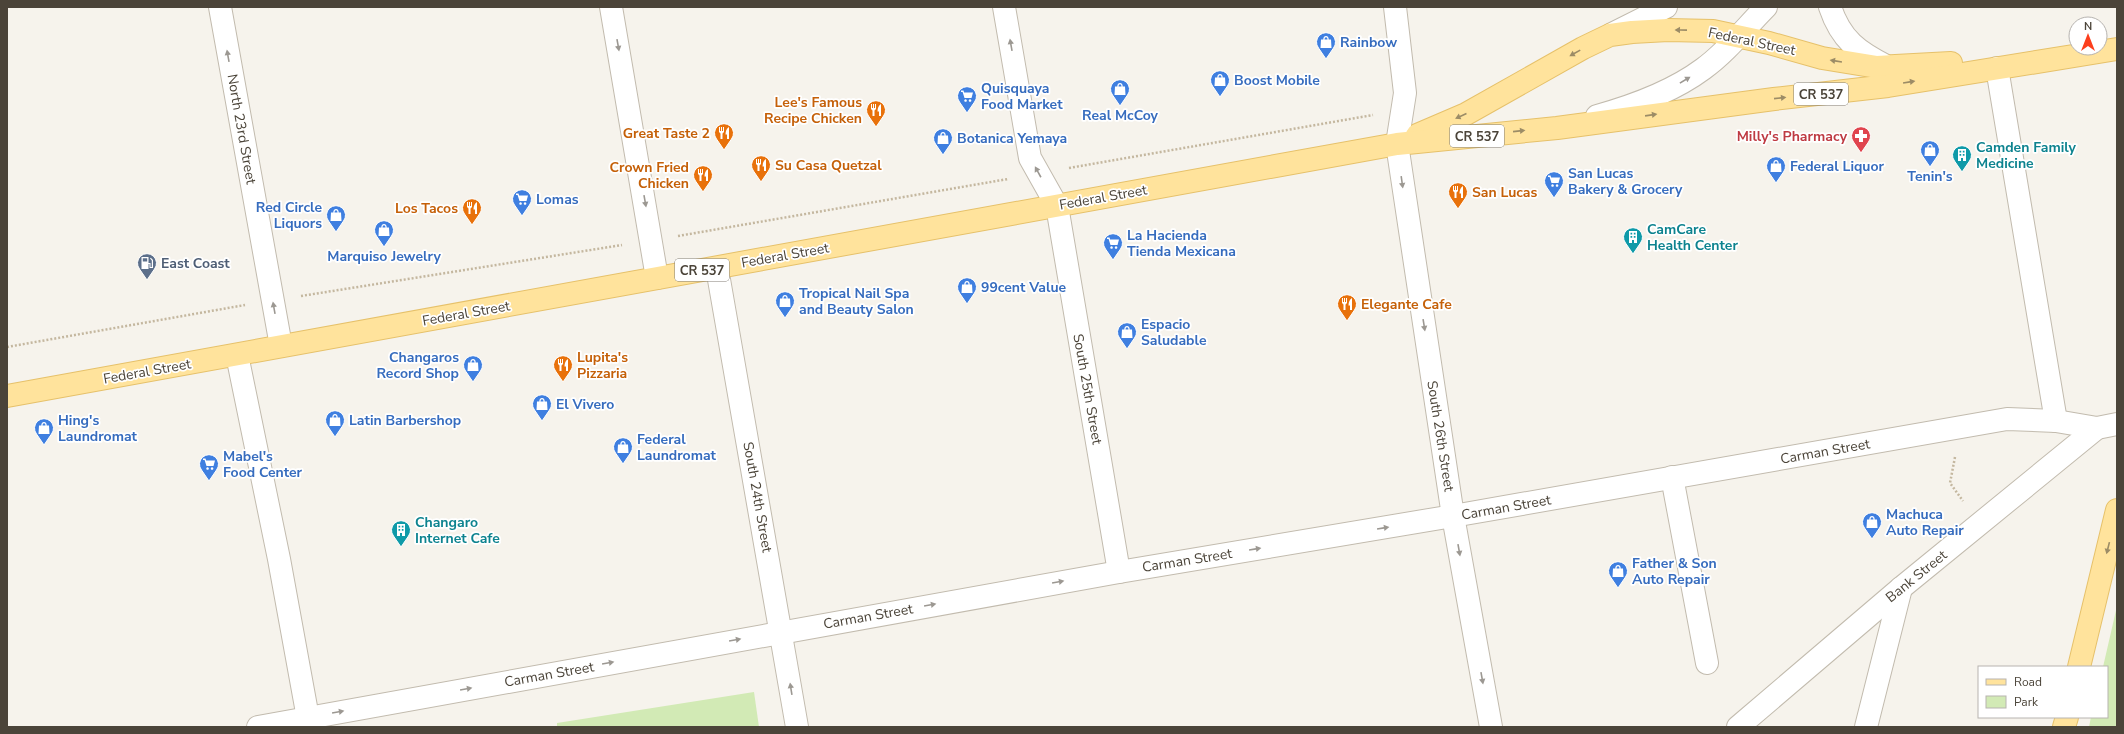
<svg xmlns="http://www.w3.org/2000/svg" width="2124" height="734" font-family="'Nunito Sans',sans-serif">
<rect width="100%" height="100%" fill="#f6f3ec"/>
<g fill="#d2eab5">
<polygon points="2117,606 2117,727 2089,727 2091,717 2107,717 2107,667 2103,667"/>
<polygon points="754,692 759,727 557,727 557,723"/>
</g>
<g fill="none" stroke-linecap="round" stroke-linejoin="round">
<g stroke="#c2bbae" stroke-width="24">
<g id="minor">
<polyline points="220,7 281,346"/>
<polyline points="611,7 657,278"/>
<polyline points="1004,7 1030,158 1057,206 1119,572"/>
<polyline points="1395,7 1405,93 1397,144 1453,516 1491,727"/>
<path d="M1830,7C1841,40 1858,52 1888,67"/>
<polyline points="1612,34 1666,7"/>
<polyline points="1997,68 2056,421"/>
<path d="M1597,116C1633,106 1672,92 1703,69C1727,52 1745,28 1766,7"/>
<polyline points="717,268 797,727"/>
<polyline points="237,355 279,559 308,718"/>
<polyline points="1672,477 1707,663"/>
<polyline points="258,727 1119,572 1453,516 2007,419 2056,421 2097,428 2117,424"/>
<polyline points="1738,727 1901,588 2097,428"/>
<polyline points="1866,727 1901,588"/>
</g>
</g>
<g stroke="#e6c16a" stroke-width="24">
<g id="major">
<polyline points="1417,135 1466,114 1583,48 1610,35 1632,32 1668,30 1713,31 1769,43 1822,58 1877,67 1951,63"/>
<polyline points="7,396 1397,144 1557,128 1774,99 1888,86 2117,49"/>
<polyline points="2079,667 2117,510"/>
<polyline points="2064,727 2067,717"/>
</g>
</g>
<g stroke="#c4b79f" stroke-width="2.5" stroke-dasharray="2 2" stroke-linecap="butt">
<polyline points="1069,168 1373,115"/>
<polyline points="678,236 1008,179"/>
<polyline points="301,296 622,245"/>
<polyline points="7,347 245,305"/>
<polyline points="1955,457 1950,483 1963,501"/>
</g>
<use href="#minor" stroke="#fff" stroke-width="22"/>
<use href="#major" stroke="#ffe39c" stroke-width="22"/>
</g>
<defs><path id="oneway-solid" d="M-6-.8H1V-3.2L6.5 0L1 3.2V.8H-6Z"/></defs>
<g fill="#9c8c66">
<use href="#oneway-solid" transform="translate(1681 30) rotate(-179)"/>
<use href="#oneway-solid" transform="translate(1575 53) rotate(151)"/>
<use href="#oneway-solid" transform="translate(1836 61) rotate(-171)"/>
<use href="#oneway-solid" transform="translate(1909 82) rotate(-9)"/>
<use href="#oneway-solid" transform="translate(1780 98) rotate(-6)"/>
<use href="#oneway-solid" transform="translate(1651 115) rotate(-8)"/>
<use href="#oneway-solid" transform="translate(1461 116) rotate(156)"/>
<use href="#oneway-solid" transform="translate(1519 131) rotate(-6)"/>
<use href="#oneway-solid" transform="translate(2108 548) rotate(104)"/>
</g>
<g fill="#9c9892">
<use href="#oneway-solid" transform="translate(618 45) rotate(80)"/>
<use href="#oneway-solid" transform="translate(1011 45) rotate(-100)"/>
<use href="#oneway-solid" transform="translate(228 56) rotate(-100)"/>
<use href="#oneway-solid" transform="translate(1685 80) rotate(-31)"/>
<use href="#oneway-solid" transform="translate(1038 172) rotate(-119)"/>
<use href="#oneway-solid" transform="translate(1402 182) rotate(82)"/>
<use href="#oneway-solid" transform="translate(645 201) rotate(80)"/>
<use href="#oneway-solid" transform="translate(274 308) rotate(-100)"/>
<use href="#oneway-solid" transform="translate(1424 325) rotate(81)"/>
<use href="#oneway-solid" transform="translate(1383 528) rotate(-9)"/>
<use href="#oneway-solid" transform="translate(1255 549) rotate(-9)"/>
<use href="#oneway-solid" transform="translate(1459 550) rotate(80)"/>
<use href="#oneway-solid" transform="translate(1058 582) rotate(-10)"/>
<use href="#oneway-solid" transform="translate(930 605) rotate(-10)"/>
<use href="#oneway-solid" transform="translate(735 640) rotate(-10)"/>
<use href="#oneway-solid" transform="translate(608 663) rotate(-10)"/>
<use href="#oneway-solid" transform="translate(1482 678) rotate(80)"/>
<use href="#oneway-solid" transform="translate(466 689) rotate(-10)"/>
<use href="#oneway-solid" transform="translate(791 689) rotate(-99)"/>
<use href="#oneway-solid" transform="translate(338 712) rotate(-10)"/>
</g>
<defs>
<g id="shop-pin" transform="scale(1)"><path d="M0 17L-7.5 6A9.5 9.5 0 1 1 7.5 6Z" fill="#3f7fe0" stroke="#fff"/><path d="M-5-2.5h2.3a2.7 3.5 0 0 1 5.4 0H5L5.5 6h-11ZM-1.5-2.5h3a1.5 2.3 0 0 0-3 0Z" fill="#fff"/></g>
<g id="supermarket-pin" transform="scale(1)"><path d="M0 17L-7.5 6A9.5 9.5 0 1 1 7.5 6Z" fill="#3f7fe0" stroke="#fff"/><path d="M-6-5.5h2.5l.6 2H6L4.5 2H-2.5L-4.4-4H-6ZM-1.5 3.2a1.3 1.3 0 1 0 .1 0ZM3 3.2a1.3 1.3 0 1 0 .1 0Z" fill="#fff"/></g>
<g id="restaurant-pin" transform="scale(1)"><path d="M0 17L-7.5 6A9.5 9.5 0 1 1 7.5 6Z" fill="#e8710a" stroke="#fff"/><path d="M-5-6h1v4h1v-4h1v4h1v-4h1v5L-1.5 .5V6h-2V.5L-5-1ZM5-6V6H3V1.5H1.5Q1.5-4 5-6Z" fill="#fff"/></g>
<g id="pharmacy-pin" transform="scale(1)"><path d="M0 17L-7.5 6A9.5 9.5 0 1 1 7.5 6Z" fill="#e0444e" stroke="#fff"/><path d="M-2-6h4v4h4v4h-4v4h-4v-4h-4v-4h4Z" fill="#fff"/></g>
<g id="building-pin" transform="scale(1)"><path d="M0 17L-7.5 6A9.5 9.5 0 1 1 7.5 6Z" fill="#0f9aa8" stroke="#fff"/><path d="M-4-6H4V6H1V3H-1V6H-4ZM-2.5-4.3h1.7v1.8h-1.7ZM.8-4.3h1.7v1.8H.8ZM-2.5-1h1.7V.8h-1.7ZM.8-1h1.7V.8H.8Z" fill="#fff"/></g>
<g id="fuel-pin" transform="scale(1)"><path d="M0 17L-7.5 6A9.5 9.5 0 1 1 7.5 6Z" fill="#5c6f8a" stroke="#fff"/><path d="M-5.5-6h7V0h2V4h1.3V-2.5L3-4.5l.8-.8L6-3V5H2.5V1h-1V6h-7ZM-4.2-4.7v3.2H.2V-4.7Z" fill="#fff"/></g>
</defs>
<g fill-rule="evenodd">
<use href="#shop-pin" x="1326" y="42"/>
<use href="#shop-pin" x="1220" y="80"/>
<use href="#shop-pin" x="1120" y="89"/>
<use href="#supermarket-pin" x="967" y="96"/>
<use href="#restaurant-pin" x="876" y="110"/>
<use href="#restaurant-pin" x="724" y="133"/>
<use href="#pharmacy-pin" x="1861" y="136"/>
<use href="#shop-pin" x="943" y="138"/>
<use href="#shop-pin" x="1930" y="150"/>
<use href="#building-pin" x="1962" y="155"/>
<use href="#restaurant-pin" x="761" y="165"/>
<use href="#shop-pin" x="1776" y="166"/>
<use href="#restaurant-pin" x="703" y="175"/>
<use href="#supermarket-pin" x="1554" y="181"/>
<use href="#restaurant-pin" x="1458" y="192"/>
<use href="#supermarket-pin" x="522" y="199"/>
<use href="#restaurant-pin" x="472" y="208"/>
<use href="#shop-pin" x="336" y="215"/>
<use href="#shop-pin" x="384" y="230"/>
<use href="#building-pin" x="1633" y="237"/>
<use href="#supermarket-pin" x="1113" y="243"/>
<use href="#fuel-pin" x="147" y="263"/>
<use href="#shop-pin" x="967" y="287"/>
<use href="#shop-pin" x="785" y="301"/>
<use href="#restaurant-pin" x="1347" y="304"/>
<use href="#shop-pin" x="1127" y="332"/>
<use href="#shop-pin" x="473" y="365"/>
<use href="#restaurant-pin" x="563" y="365"/>
<use href="#shop-pin" x="542" y="404"/>
<use href="#shop-pin" x="335" y="420"/>
<use href="#shop-pin" x="44" y="428"/>
<use href="#shop-pin" x="623" y="447"/>
<use href="#supermarket-pin" x="209" y="464"/>
<use href="#shop-pin" x="1872" y="522"/>
<use href="#building-pin" x="401" y="530"/>
<use href="#shop-pin" x="1618" y="571"/>
</g>
<g text-anchor="middle" stroke-width="3.5" stroke-linejoin="round" paint-order="stroke">
<g fill="#fff" stroke="#817c74" stroke-width="1">
<rect x="1794" y="83" width="54" height="22" rx="3"/>
<rect x="1450" y="125" width="54" height="22" rx="3"/>
<rect x="675" y="259" width="54" height="22" rx="3"/>
</g>
<g font-size="13" font-weight="bold" fill="#4b4439">
<text x="1821" y="99">CR 537</text>
<text x="1477" y="141">CR 537</text>
<text x="702" y="275">CR 537</text>
</g>
<g font-size="14" fill="#4b4439" stroke="#fff">
<text transform="translate(1752 41) rotate(12)" y="5">Federal Street</text>
<text transform="translate(242 129) rotate(80)" y="5">North 23rd Street</text>
<text transform="translate(1103 197) rotate(-10)" y="5">Federal Street</text>
<text transform="translate(785 255) rotate(-10)" y="5">Federal Street</text>
<text transform="translate(466 313) rotate(-10)" y="5">Federal Street</text>
<text transform="translate(147 371) rotate(-10)" y="5">Federal Street</text>
<text transform="translate(1088 389) rotate(80)" y="5">South 25th Street</text>
<text transform="translate(1441 436) rotate(81)" y="5">South 26th Street</text>
<text transform="translate(1825 451) rotate(-10)" y="5">Carman Street</text>
<text transform="translate(758 497) rotate(80)" y="5">South 24th Street</text>
<text transform="translate(1506 507) rotate(-10)" y="5">Carman Street</text>
<text transform="translate(1187 560) rotate(-9)" y="5">Carman Street</text>
<text transform="translate(1916 576) rotate(-39)" y="5">Bank Street</text>
<text transform="translate(868 616) rotate(-10)" y="5">Carman Street</text>
<text transform="translate(549 674) rotate(-10)" y="5">Carman Street</text>
</g>
<g font-size="14" font-weight="bold" fill="#366cbe" stroke="#fff" text-anchor="start">
<text x="1340" y="47">Rainbow</text>
<text x="1234" y="85">Boost Mobile</text>
<text x="981" y="93">Quisquaya<tspan x="981" dy="16">Food Market</tspan></text>
<text x="1120" y="120" text-anchor="middle">Real McCoy</text>
<text x="957" y="143">Botanica Yemaya</text>
<text x="1790" y="171">Federal Liquor</text>
<text x="1568" y="178">San Lucas<tspan x="1568" dy="16">Bakery &amp; Grocery</tspan></text>
<text x="1930" y="181" text-anchor="middle">Tenin's</text>
<text x="536" y="204">Lomas</text>
<text x="322" y="212" text-anchor="end">Red Circle<tspan x="322" dy="16">Liquors</tspan></text>
<text x="1127" y="240">La Hacienda<tspan x="1127" dy="16">Tienda Mexicana</tspan></text>
<text x="384" y="261" text-anchor="middle">Marquiso Jewelry</text>
<text x="981" y="292">99cent Value</text>
<text x="799" y="298">Tropical Nail Spa<tspan x="799" dy="16">and Beauty Salon</tspan></text>
<text x="1141" y="329">Espacio<tspan x="1141" dy="16">Saludable</tspan></text>
<text x="459" y="362" text-anchor="end">Changaros<tspan x="459" dy="16">Record Shop</tspan></text>
<text x="556" y="409">El Vivero</text>
<text x="58" y="425">Hing's<tspan x="58" dy="16">Laundromat</tspan></text>
<text x="349" y="425">Latin Barbershop</text>
<text x="637" y="444">Federal<tspan x="637" dy="16">Laundromat</tspan></text>
<text x="223" y="461">Mabel's<tspan x="223" dy="16">Food Center</tspan></text>
<text x="1886" y="519">Machuca<tspan x="1886" dy="16">Auto Repair</tspan></text>
<text x="1632" y="568">Father &amp; Son<tspan x="1632" dy="16">Auto Repair</tspan></text>
</g>
<g font-size="14" font-weight="bold" fill="#c56008" stroke="#fff" text-anchor="end">
<text x="862" y="107">Lee's Famous<tspan x="862" dy="16">Recipe Chicken</tspan></text>
<text x="710" y="138">Great Taste 2</text>
<text x="775" y="170" text-anchor="start">Su Casa Quetzal</text>
<text x="689" y="172">Crown Fried<tspan x="689" dy="16">Chicken</tspan></text>
<text x="1472" y="197" text-anchor="start">San Lucas</text>
<text x="458" y="213">Los Tacos</text>
<text x="1361" y="309" text-anchor="start">Elegante Cafe</text>
<text x="577" y="362" text-anchor="start">Lupita's<tspan x="577" dy="16">Pizzaria</tspan></text>
</g>
<g font-size="14" font-weight="bold" fill="#be3a42" stroke="#fff" text-anchor="end">
<text x="1847" y="141">Milly's Pharmacy</text>
</g>
<g font-size="14" font-weight="bold" fill="#0d838f" stroke="#fff" text-anchor="start">
<text x="1976" y="152">Camden Family<tspan x="1976" dy="16">Medicine</tspan></text>
<text x="1647" y="234">CamCare<tspan x="1647" dy="16">Health Center</tspan></text>
<text x="415" y="527">Changaro<tspan x="415" dy="16">Internet Cafe</tspan></text>
</g>
<g font-size="14" font-weight="bold" fill="#4e5e75" stroke="#fff" text-anchor="start">
<text x="161" y="268">East Coast</text>
</g>
</g>
<rect width="2124" height="734" fill="none" stroke="#4b4439" stroke-width="16"/>
<rect x="1978" y="666" width="130" height="52" fill="#ffffff" stroke="#b7b4b0"/>
<rect x="1986" y="679" width="20" height="6" fill="#ffe39c" stroke="#b7b4b0"/>
<text x="2014" y="686" font-size="12" fill="#4b4439">Road</text>
<rect x="1986" y="696" width="20" height="12" fill="#d2eab5" stroke="#b7b4b0"/>
<text x="2014" y="706" font-size="12" fill="#4b4439">Park</text>
<g transform="translate(2088 36)"><circle r="19" fill="#ffffff" stroke="#b7b4b0"/>
<path d="M0-3L7 15L0 10L-7 15Z" fill="#fc3f1d"/>
<text y="-6" font-size="11" font-weight="bold" text-anchor="middle" fill="#4b4439">N</text>
</g>
</svg>
